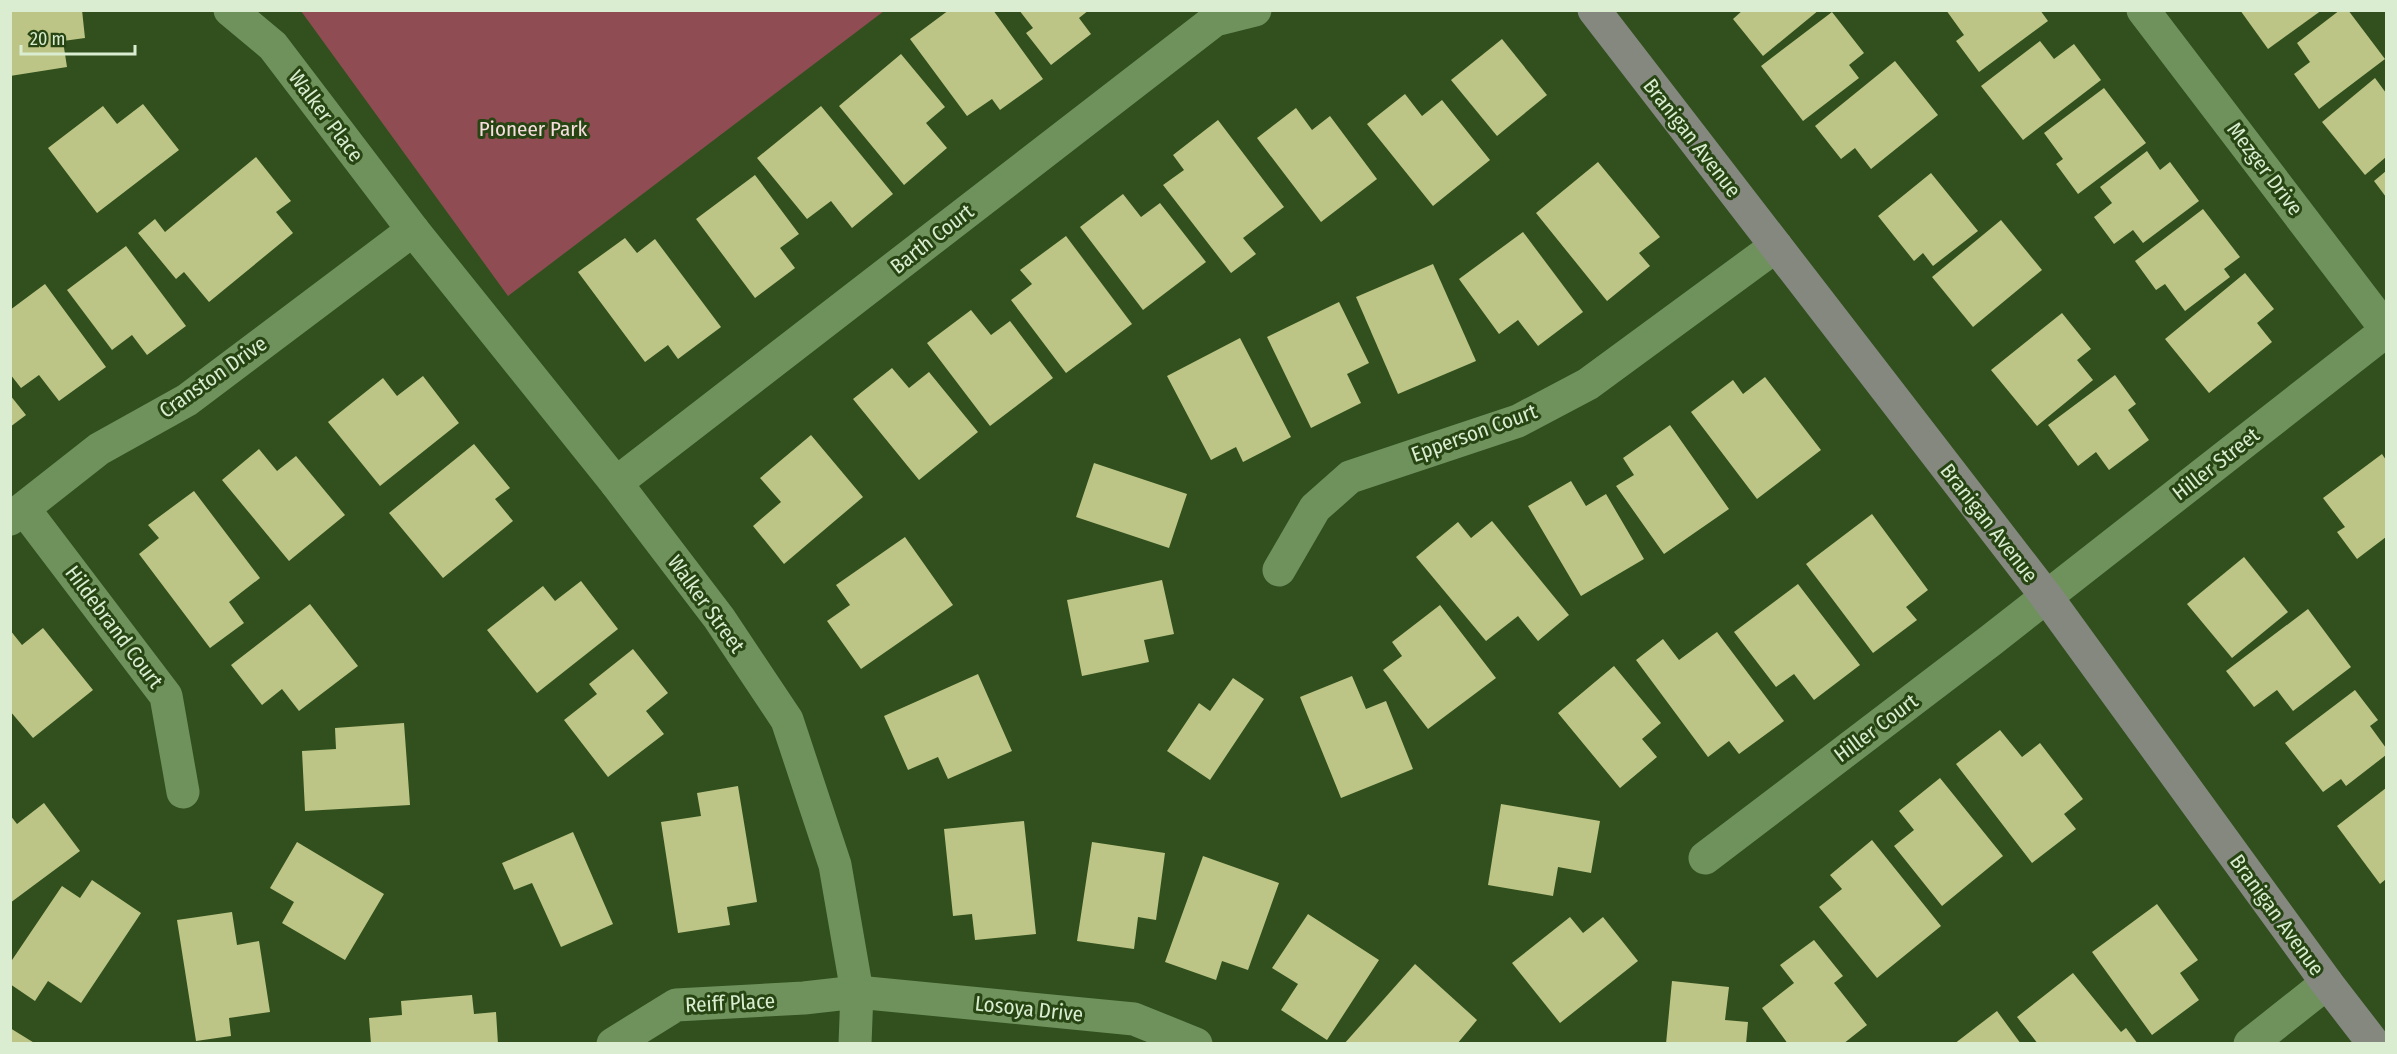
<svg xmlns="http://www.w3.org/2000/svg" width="2397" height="1054" font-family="'Fira Sans Condensed',sans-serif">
<rect width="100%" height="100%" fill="#31501e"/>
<polygon fill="#8f4d53" points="301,11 884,11 508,296"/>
<g fill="#bcc585">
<polygon points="10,10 82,10 85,38 63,41 67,67 10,76"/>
<polygon points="949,10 993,10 1043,79 1000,110 992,99 967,116 910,39"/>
<polygon points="1019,10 1089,10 1079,18 1091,34 1051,65 1026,33 1033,28"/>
<polygon points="1743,10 1819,10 1763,56 1733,19"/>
<polygon points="1946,10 2040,10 2048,21 1979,72 1956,41 1964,35"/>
<polygon points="2240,10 2322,10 2268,49"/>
<polygon points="2340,10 2348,10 2385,59 2319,109 2294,74 2310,62 2297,43"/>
<polygon points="1832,12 1864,53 1849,65 1859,78 1803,121 1761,66"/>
<polygon points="1502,39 1547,95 1497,136 1451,80"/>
<polygon points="2040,41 2054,59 2074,44 2101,80 2023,140 1981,86"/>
<polygon points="901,54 945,107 926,123 947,148 904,185 839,106"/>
<polygon points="1895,61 1938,115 1871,169 1855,148 1841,159 1815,126"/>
<polygon points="2375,78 2386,93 2386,157 2365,175 2322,122"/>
<polygon points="2104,88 2146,143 2078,194 2056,164 2063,159 2044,133"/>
<polygon points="1405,94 1422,116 1442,100 1490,160 1433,206 1367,124"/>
<polygon points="143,104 179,150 97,213 48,148 103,106 117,124"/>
<polygon points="821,106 893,194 852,228 831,201 807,219 757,158"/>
<polygon points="1296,108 1312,130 1330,116 1377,179 1321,222 1257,138"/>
<polygon points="1218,120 1284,207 1243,238 1256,254 1231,273 1163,185 1184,170 1173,155"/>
<polygon points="2147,151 2160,170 2170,162 2199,201 2143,243 2133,230 2114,244 2094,217 2112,203 2100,187"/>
<polygon points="256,157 291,201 276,212 293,233 209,302 184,272 176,279 138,233 155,219 165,232"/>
<polygon points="1598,162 1660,237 1639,253 1650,266 1607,301 1536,213"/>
<polygon points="2386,171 2386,197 2374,181"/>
<polygon points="1931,173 1978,231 1933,266 1923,253 1914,261 1878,216"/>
<polygon points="755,175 799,234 780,248 795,268 755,298 696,219"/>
<polygon points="1123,194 1141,217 1160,203 1206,262 1143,310 1080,227"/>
<polygon points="2203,209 2240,257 2224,269 2230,277 2185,311 2165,284 2156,290 2135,261"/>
<polygon points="2001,220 2042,270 1973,327 1932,277"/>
<polygon points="1523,232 1583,312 1538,346 1518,320 1499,334 1459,279"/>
<polygon points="1066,236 1132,324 1066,373 1011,300 1032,284 1020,270"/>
<polygon points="625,238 637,253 655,239 721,327 678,359 668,345 645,362 578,272"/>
<polygon points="126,246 186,326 147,355 132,335 112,350 67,290"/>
<polygon points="1433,264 1476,361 1398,394 1356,297"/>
<polygon points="2245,273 2274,309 2257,323 2272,342 2209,393 2165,339"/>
<polygon points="45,284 106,367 59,401 39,375 21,388 10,374 10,310"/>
<polygon points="1339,302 1369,363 1347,374 1361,403 1311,428 1267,337"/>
<polygon points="971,310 991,335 1010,321 1053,378 990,426 927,343"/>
<polygon points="2062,313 2091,349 2077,360 2093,380 2037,426 1991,370"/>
<polygon points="1240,338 1291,437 1243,462 1236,447 1211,460 1167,376"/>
<polygon points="892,368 909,388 929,372 978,432 919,480 853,399"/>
<polygon points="2115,375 2136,404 2128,410 2149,440 2109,470 2096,452 2078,466 2048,425"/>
<polygon points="423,376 459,423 380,486 328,422 383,378 397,396"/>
<polygon points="1765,377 1821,450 1757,499 1691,412 1733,380 1743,394"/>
<polygon points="10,395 26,415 10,427"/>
<polygon points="1670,425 1729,509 1664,554 1616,486 1634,475 1623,458"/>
<polygon points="811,435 863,497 784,564 753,526 781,502 760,478"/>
<polygon points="474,444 510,488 495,499 513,521 443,578 389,513"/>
<polygon points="259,449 277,471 296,456 345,515 289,561 222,480"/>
<polygon points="2382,454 2386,460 2386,537 2357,559 2337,532 2345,527 2323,498"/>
<polygon points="1094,463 1187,494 1169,548 1076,517"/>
<polygon points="1571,481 1586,506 1606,494 1644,559 1581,596 1528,506"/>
<polygon points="194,491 260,578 229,602 244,623 210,648 139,554 159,538 148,525"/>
<polygon points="1872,514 1928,590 1906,607 1917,620 1873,653 1806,564"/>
<polygon points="1492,521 1569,615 1538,641 1518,616 1486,641 1416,557 1458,522 1471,538"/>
<polygon points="905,537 953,605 861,669 827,621 850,605 836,585"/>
<polygon points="2244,557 2288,612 2232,658 2187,604"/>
<polygon points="1162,580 1174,634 1144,640 1149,662 1082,676 1067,600"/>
<polygon points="581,581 618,629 537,693 487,630 543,586 555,601"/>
<polygon points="1798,584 1860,665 1814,700 1794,674 1776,687 1734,632"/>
<polygon points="310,604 358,666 299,711 282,689 262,705 231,665"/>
<polygon points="1440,605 1496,678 1428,729 1383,670 1402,656 1392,642"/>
<polygon points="2308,609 2351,667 2293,711 2277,690 2254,707 2226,671"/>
<polygon points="43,628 93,690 33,738 10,711 10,630 22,645"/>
<polygon points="1717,632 1784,721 1739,754 1729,741 1708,757 1636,660 1663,639 1679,660"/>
<polygon points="633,649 668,693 646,711 664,734 608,777 564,720 597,694 589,684"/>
<polygon points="1614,666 1661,723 1642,739 1657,757 1620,788 1558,713"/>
<polygon points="978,674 1012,751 948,779 938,757 908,770 884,716"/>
<polygon points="1352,676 1366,709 1386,701 1413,769 1341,798 1300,697"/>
<polygon points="1233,678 1264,699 1210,780 1167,751 1199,703 1210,711"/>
<polygon points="2355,690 2378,720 2370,726 2386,748 2386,755 2346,786 2341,779 2323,792 2285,743"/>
<polygon points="404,723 410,805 305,811 302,751 336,749 335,728"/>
<polygon points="2000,730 2022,757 2040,743 2083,799 2064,814 2076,829 2032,863 1956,764"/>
<polygon points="1940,778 2003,856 1942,906 1894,846 1914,830 1899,811"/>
<polygon points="738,786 757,902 727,907 730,925 678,933 661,822 701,816 697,793"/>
<polygon points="2386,788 2386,879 2380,884 2337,826"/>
<polygon points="44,803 80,851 10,903 10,815 17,824"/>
<polygon points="1501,804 1600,821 1591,873 1558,867 1553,896 1488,885"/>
<polygon points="1024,821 1036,934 975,940 972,914 953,916 944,829"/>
<polygon points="573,832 613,924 561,947 532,883 514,890 502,863"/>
<polygon points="1872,840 1941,926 1877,978 1819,907 1842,889 1830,875"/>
<polygon points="297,842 384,894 345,960 282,923 294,902 270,888"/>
<polygon points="1092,842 1165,853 1156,920 1138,917 1134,949 1077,941"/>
<polygon points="1203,856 1279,883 1248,970 1222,961 1216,980 1165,962"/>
<polygon points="92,880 141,913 81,1003 48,981 35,1001 10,984 10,963 62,886 80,898"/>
<polygon points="2157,904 2198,960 2180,973 2199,1000 2152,1035 2092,952"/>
<polygon points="232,912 237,945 259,941 270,1012 229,1018 231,1036 196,1041 177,920"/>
<polygon points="1308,914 1379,960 1327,1040 1281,1010 1298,984 1272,968"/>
<polygon points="1570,917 1583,933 1603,917 1638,961 1560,1023 1512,963"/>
<polygon points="1814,940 1843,976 1834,983 1867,1025 1843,1044 1788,1044 1762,1008 1794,983 1780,965"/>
<polygon points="1415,964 1477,1020 1457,1044 1344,1044"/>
<polygon points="2073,973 2121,1032 2126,1028 2138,1044 2038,1044 2017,1017"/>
<polygon points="1672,981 1729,987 1725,1020 1748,1022 1746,1044 1666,1044"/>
<polygon points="472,995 474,1014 496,1012 498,1044 371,1044 369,1018 402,1015 401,1001"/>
<polygon points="1997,1011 2021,1044 1954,1044"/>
<polygon points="10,1028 36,1044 10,1044"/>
</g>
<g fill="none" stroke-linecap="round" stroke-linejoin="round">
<g stroke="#6f925c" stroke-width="33">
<polyline points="230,10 273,46 413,230 616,483 719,618 787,720 835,865 857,992 855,1044"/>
<polyline points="2143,10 2386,329"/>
<polyline points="616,483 1215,20 1255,10"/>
<polyline points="24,509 166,696 183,792"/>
<polyline points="10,519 99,449 187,400 413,230"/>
<polyline points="1279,570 1315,508 1350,477 1518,421 1588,384 1776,246"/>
<polyline points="1705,858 1990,641 2386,331"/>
<polyline points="613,1044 676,1005 804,998 857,992 1134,1019 1196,1044"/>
<polyline points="2250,1044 2327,983"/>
</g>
<polyline stroke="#84887f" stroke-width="33" points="1594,10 2046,596 2327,983 2374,1044"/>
</g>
<g text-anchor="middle" stroke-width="6" stroke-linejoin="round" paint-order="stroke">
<g font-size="21" fill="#daedd1" stroke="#274512">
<text transform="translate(326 116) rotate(53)" y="7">Walker Place</text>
<text transform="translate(1692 138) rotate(52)" y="7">Branigan Avenue</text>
<text transform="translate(2265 169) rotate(53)" y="7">Mezger Drive</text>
<text transform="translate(932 239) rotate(-38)" y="7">Barth Court</text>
<text transform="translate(213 377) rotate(-35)" y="7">Cranston Drive</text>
<text transform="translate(1474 433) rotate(-20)" y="7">Epperson Court</text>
<text transform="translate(2216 464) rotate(-38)" y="7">Hiller Street</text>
<text transform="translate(1989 523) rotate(52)" y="7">Branigan Avenue</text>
<text transform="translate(706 604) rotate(54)" y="7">Walker Street</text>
<text transform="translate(114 627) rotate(53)" y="7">Hildebrand Court</text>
<text transform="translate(1876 728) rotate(-37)" y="7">Hiller Court</text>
<text transform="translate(2277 915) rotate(54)" y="7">Branigan Avenue</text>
<text transform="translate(730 1003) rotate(-3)" y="7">Reiff Place</text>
<text transform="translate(1029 1009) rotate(6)" y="7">Losoya Drive</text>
</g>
<g font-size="21" fill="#f7ddde" stroke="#274512">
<text x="533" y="136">Pioneer Park</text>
</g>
</g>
<rect width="2397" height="1054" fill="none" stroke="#daedd1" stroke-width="24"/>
<path d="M21 45v9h114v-9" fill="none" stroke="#daedd1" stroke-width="3"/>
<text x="30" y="45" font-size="18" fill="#daedd1" stroke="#274512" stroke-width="4.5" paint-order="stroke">20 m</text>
</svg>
